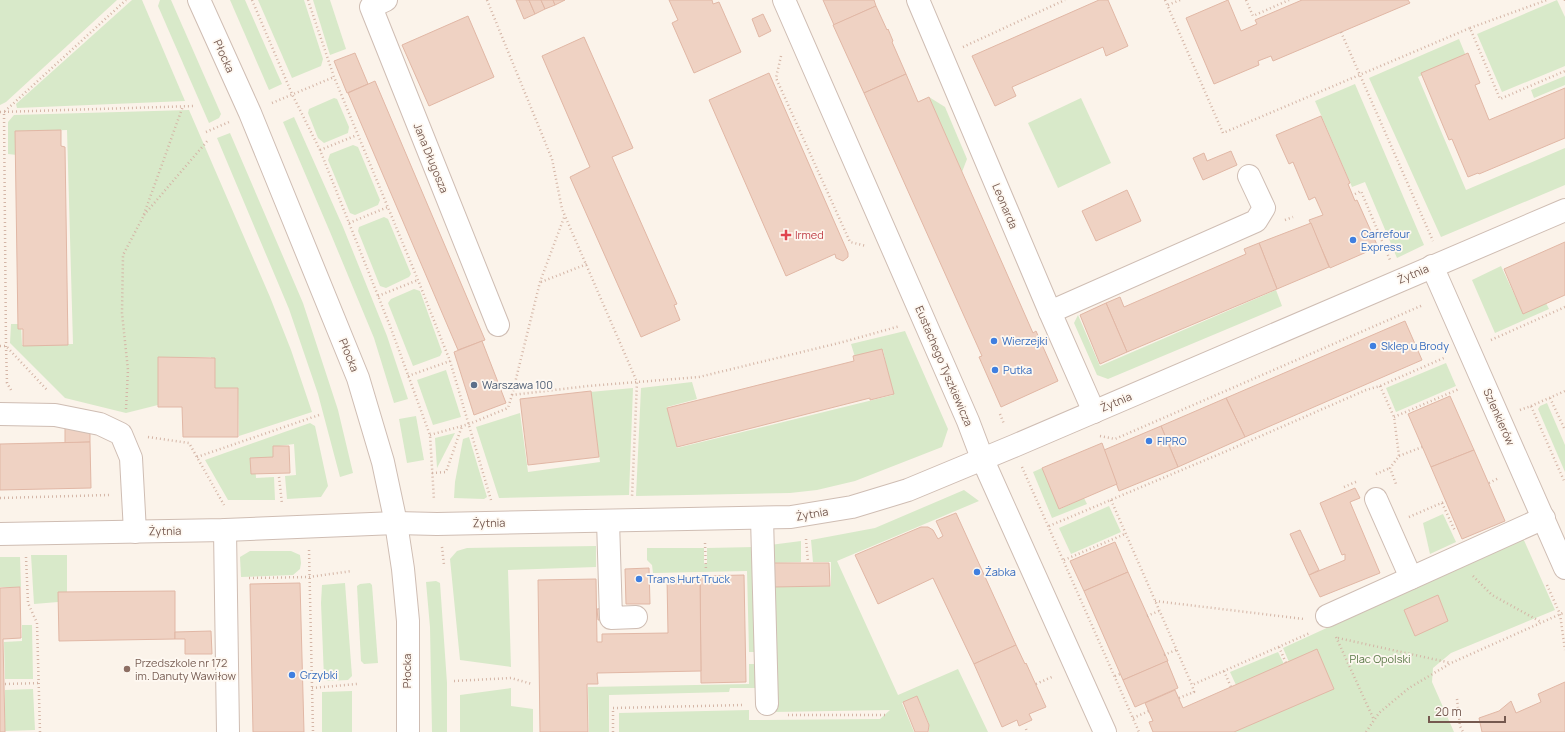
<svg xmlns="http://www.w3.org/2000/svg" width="1565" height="732" font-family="Manrope,sans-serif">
<rect width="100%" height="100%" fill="#fbf3ea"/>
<g fill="#d8e9c9">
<polygon points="0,0 117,0 6,102 0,105"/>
<polygon points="132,0 142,0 185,101 17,108 16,104"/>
<polygon points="160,0 171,0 221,114 219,118 209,123 158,6"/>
<polygon points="230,0 245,0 282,84 269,90"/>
<polygon points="258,0 304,0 323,59 321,66 292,78"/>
<polygon points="313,0 330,0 346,49 330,55"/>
<polygon points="1557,0 1565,17 1565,66 1502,92 1477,34"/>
<polygon points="1459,39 1466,56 1418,77 1466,190 1565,148 1565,185 1441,237 1369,78"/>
<polygon points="1565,76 1565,85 1534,98 1531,90"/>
<polygon points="1355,84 1424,245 1397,258 1365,182 1352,187 1315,101"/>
<polygon points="929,97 945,107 967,159 962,172"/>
<polygon points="334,98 337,99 349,127 348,133 324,143 318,138 308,113 309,109"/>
<polygon points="1081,98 1111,163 1058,188 1028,123"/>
<polygon points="189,110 270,297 291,350 312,412 239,436 238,388 212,389 211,357 158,358 158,405 126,413 65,398 10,343 11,324 21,324 22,345 73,344 67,130 16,132 17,155 8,154 8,122 14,115"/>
<polygon points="294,117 343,227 387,336 408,399 394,403 374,338 330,232 283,122"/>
<polygon points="230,133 303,303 338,410 353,473 340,477 318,394 289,309 217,138"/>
<polygon points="353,145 358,147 380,200 378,205 355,215 350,213 328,160 330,154"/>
<polygon points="384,217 388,219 411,274 409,277 386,288 380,286 358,231 359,227"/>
<polygon points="1501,266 1523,313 1546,303 1549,309 1495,333 1472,280"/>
<polygon points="414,289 420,291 442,352 440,356 413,366 388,303 391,299"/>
<polygon points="1276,290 1282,306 1108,379 1097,375 1074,323 1078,315 1100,366"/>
<polygon points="905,331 948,429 942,447 855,481 817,490 790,493 636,496 641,388 692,382 697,399 667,407 677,448 893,395 883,350 855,357 851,344"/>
<polygon points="1446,363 1456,386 1396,412 1386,388"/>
<polygon points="446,370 461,417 433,425 417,380"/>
<polygon points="633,388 629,495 499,498 476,427 520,413 528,472 600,462 590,392"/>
<polygon points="1547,403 1565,445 1565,472 1538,409 1540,406"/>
<polygon points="416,416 424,460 407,463 399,419"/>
<polygon points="310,423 315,426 328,486 321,497 287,499 285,476 296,475 294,444 279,446 279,458 255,460 256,478 274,477 275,500 228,500 205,460"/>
<polygon points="455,433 437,468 435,438"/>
<polygon points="469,437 487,497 484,499 454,498 455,482 463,439"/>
<polygon points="1042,468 1060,509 1084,498 1087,504 1052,518 1033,472"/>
<polygon points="964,490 979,501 837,561 898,695 958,669 988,732 929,732 929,724 917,696 902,703 914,732 619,732 619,713 749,710 749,720 880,719 890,710 774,712 769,587 831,586 831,562 813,562 811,540 875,528"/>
<polygon points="1109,506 1121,532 1071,554 1059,528"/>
<polygon points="1443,514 1456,542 1430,554 1423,523"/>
<polygon points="1523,538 1555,610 1451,653 1433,668 1432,682 1454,732 1232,732 1289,662 1283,648"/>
<polygon points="801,541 801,562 769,563 770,545"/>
<polygon points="596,546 596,567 508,570 511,667 460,660 450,559 457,551 467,548"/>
<polygon points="754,547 757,652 749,652 747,571 653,573 652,565 647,560 647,548 704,548 704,564 707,564 707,548"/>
<polygon points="250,551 291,551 300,555 301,563 300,569 293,575 241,577 240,557"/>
<polygon points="31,555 67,555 67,592 58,602 34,604"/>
<polygon points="0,557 20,557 21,587 0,587"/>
<polygon points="436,581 440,583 447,683 447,732 432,732 430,627 426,582"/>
<polygon points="345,583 352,676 348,680 327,681 324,678 321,603 322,585"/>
<polygon points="370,583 372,585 378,663 364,664 361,661 357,586 360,584"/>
<polygon points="22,625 32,625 33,679 5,679 4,642 22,641"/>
<polygon points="1278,652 1284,664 1236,685 1230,672"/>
<polygon points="749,664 758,664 759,688 730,688 729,692 609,695 609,732 589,732 588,687 749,684"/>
<polygon points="511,688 511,706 533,709 533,732 460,732 460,695"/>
<polygon points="33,689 35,730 5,731 5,690"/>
<polygon points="352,691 352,732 322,732 322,692"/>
</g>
<g fill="#efd2c3" stroke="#e1b7a5">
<polygon points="516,0 529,0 535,14 524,19"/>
<polygon points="529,0 541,0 545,9 535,14"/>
<polygon points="541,0 553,0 555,5 545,9"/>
<polygon points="553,0 565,0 555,5"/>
<polygon points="669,0 712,0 713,4 719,2 741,52 694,73 672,23 678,20"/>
<polygon points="823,0 874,0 876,6 834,25"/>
<polygon points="1099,0 1108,0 1128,46 1106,56 1103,47 1012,87 1016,96 995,106 972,56"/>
<polygon points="1228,0 1241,31 1257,24 1255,20 1302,0 1408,0 1410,3 1273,61 1271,56 1258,61 1259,65 1214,84 1186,18"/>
<polygon points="876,6 887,30 888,29 893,41 892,42 906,74 864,93 833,25"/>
<polygon points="763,14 771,31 759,37 752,19"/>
<polygon points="468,16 494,77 429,106 402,45"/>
<polygon points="584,37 633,148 612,157 677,304 674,305 680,320 641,337 570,177 590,167 542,56"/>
<polygon points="355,53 368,84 347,93 334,61"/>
<polygon points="1468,53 1480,83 1475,85 1489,120 1565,88 1565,138 1479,174 1478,173 1468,177 1452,139 1449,140 1421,73"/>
<polygon points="769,73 848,253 848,257 843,261 836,258 835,254 786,276 709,100"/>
<polygon points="906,74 918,102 929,97 1033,333 1036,331 1058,381 1001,407 979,357 982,356 864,93"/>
<polygon points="375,81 485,340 458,350 348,93"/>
<polygon points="1321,116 1350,183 1348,184 1355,201 1357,200 1378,247 1330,268 1309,220 1323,215 1315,197 1309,200 1293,162 1289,164 1276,135"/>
<polygon points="61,130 61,146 65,147 68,345 23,346 23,329 18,329 15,131"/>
<polygon points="1231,151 1237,165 1203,180 1193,158 1204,153 1207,161"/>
<polygon points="1127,190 1141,221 1096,241 1082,211"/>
<polygon points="1311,223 1329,267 1277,289 1259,243"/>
<polygon points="1565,242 1565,295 1523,314 1504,269"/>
<polygon points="1259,243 1277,289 1127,352 1106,303 1120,297 1124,307 1246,254 1244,249"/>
<polygon points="1106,303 1127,352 1100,364 1080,315"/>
<polygon points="1405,321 1422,360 1245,437 1226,398"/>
<polygon points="482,341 506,403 474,415 454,352"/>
<polygon points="882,349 894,394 870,400 870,398 677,447 667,408 854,361 853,356"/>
<polygon points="158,357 215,358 215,388 238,388 238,437 183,437 182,407 158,407"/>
<polygon points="591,391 599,457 528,465 520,399"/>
<polygon points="1450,396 1474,450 1431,467 1408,414"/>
<polygon points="1226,398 1245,437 1178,467 1161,426"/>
<polygon points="65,426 90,427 90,442 65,443"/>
<polygon points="1161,426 1178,467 1119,491 1104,450"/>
<polygon points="90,442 91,488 0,490 0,444"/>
<polygon points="1102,443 1117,484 1059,509 1042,468"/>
<polygon points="273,446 289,446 290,473 251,474 250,458 273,457"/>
<polygon points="1474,450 1505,521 1462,539 1431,467"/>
<polygon points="1355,488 1360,498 1350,502 1380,573 1320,597 1309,575 1345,560 1345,554 1342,555 1320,503"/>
<polygon points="956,513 1016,645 974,664 933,578 878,604 855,555 921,527 928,527 933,530 938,539 943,536 936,521"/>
<polygon points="1300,530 1319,570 1309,575 1290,534"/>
<polygon points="1115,542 1128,572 1084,591 1070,561"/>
<polygon points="772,563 829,563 830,586 772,587"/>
<polygon points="649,568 650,604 626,604 625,569"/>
<polygon points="1128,572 1168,661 1123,680 1084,591"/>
<polygon points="744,575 746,682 701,683 700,576"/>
<polygon points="700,576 701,671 597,673 598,684 587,684 588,732 540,732 538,580 596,579 597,642 602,642 602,634 668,633 667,578"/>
<polygon points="300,583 304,732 253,732 250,584"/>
<polygon points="20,587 21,638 3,639 5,732 0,732 0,588"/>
<polygon points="175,591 175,639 59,641 58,592"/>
<polygon points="1438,595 1448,621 1415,636 1404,610"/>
<polygon points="604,608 604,620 598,620 597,609"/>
<polygon points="211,631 212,654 185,654 185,639 175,639 175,632"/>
<polygon points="1016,645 1025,664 1026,663 1046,707 1029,714 1032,720 1019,726 1017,720 1002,727 974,664"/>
<polygon points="1317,649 1334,689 1234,732 1153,732 1149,722 1153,721 1145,703 1175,690 1183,708"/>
<polygon points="1167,661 1178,688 1135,707 1123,680"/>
<polygon points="1565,682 1565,732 1482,732 1479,718 1499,711 1511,701 1516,713 1541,702 1538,694"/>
<polygon points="917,696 929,725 928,732 915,732 903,702"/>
</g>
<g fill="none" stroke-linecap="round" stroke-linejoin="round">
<g stroke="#cfbdb3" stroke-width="24">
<g id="minor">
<polyline points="199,0 250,113 358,378 383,462 396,523 403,569 408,621 408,732"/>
<polyline points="386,0 371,7 498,325"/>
<polyline points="784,0 968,421 982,458 1105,732"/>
<polyline points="918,0 1050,312 1094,412"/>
<polyline points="1432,266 1565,568"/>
<polyline points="1050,312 1256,221 1264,208 1249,176"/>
<polyline points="0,414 55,415 100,424 121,434 131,458 135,532"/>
<polyline points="1376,499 1411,578"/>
<polyline points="762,518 767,704"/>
<polyline points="608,521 611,618 636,617"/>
<polyline points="225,530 228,732"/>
<polyline points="0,534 225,530 396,523 437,524 791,517 852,507 908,490 1014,446 1565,210"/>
<polyline points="1327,616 1544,518"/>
</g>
</g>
<g stroke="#d4b5a6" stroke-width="2.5" stroke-dasharray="1 3" stroke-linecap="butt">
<polyline points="252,0 292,94 320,150 390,326 430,435 434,500"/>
<polyline points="308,0 334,77 418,280 450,361 491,500"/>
<polyline points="487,0 552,159 562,209 637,382 632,497"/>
<polyline points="1165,0 1223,133 1470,28 1500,99 1565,71"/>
<polyline points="1246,0 1253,16 1289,0"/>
<polyline points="1565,0 1565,1"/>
<polyline points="1168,5 1180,0"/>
<polyline points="1470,28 1547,0"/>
<polyline points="1341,32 1433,241"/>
<polyline points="963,47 1065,0"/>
<polyline points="781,56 776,78 850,242 866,246"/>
<polyline points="272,103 334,77"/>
<polyline points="0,112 194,106"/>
<polyline points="206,132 229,122"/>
<polyline points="320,150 357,135"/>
<polyline points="1355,194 1361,191 1390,260"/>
<polyline points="144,215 209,139"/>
<polyline points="1285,220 1293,217"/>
<polyline points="349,223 388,207"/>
<polyline points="541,282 587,264"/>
<polyline points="378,296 418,280"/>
<polyline points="1491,340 1565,307"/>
<polyline points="0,346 6,346 48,391"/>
<polyline points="408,376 450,361"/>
<polyline points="1380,386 1394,417 1399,456 1390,468 1396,484"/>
<polyline points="11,390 7,383 6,346 4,112 126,0"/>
<polyline points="512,395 540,282 565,215"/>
<polyline points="1550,398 1565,430"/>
<polyline points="1531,406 1565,391"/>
<polyline points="126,409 128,370 122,313 123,255 143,217 183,106"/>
<polyline points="1520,410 1531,406 1565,483"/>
<polyline points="1000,414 1004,424"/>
<polyline points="1394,417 1459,389"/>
<polyline points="430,435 469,424 508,408 512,395 588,386 699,377 843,342 900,326"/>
<polyline points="1100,436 1115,439 1423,305"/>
<polyline points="148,437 189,443 224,505"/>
<polyline points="1399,456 1422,447"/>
<polyline points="197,457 319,415"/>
<polyline points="1022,467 1139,732"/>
<polyline points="432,473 446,472 462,426"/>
<polyline points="1376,474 1390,468"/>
<polyline points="279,477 282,504"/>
<polyline points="1489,483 1499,478"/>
<polyline points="1344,487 1358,481"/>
<polyline points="0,498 109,495"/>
<polyline points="1111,500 1192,685 1310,633"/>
<polyline points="1442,503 1455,531"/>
<polyline points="1409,517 1446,501"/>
<polyline points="1049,526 1222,453 1366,390 1380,386 1446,357"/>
<polyline points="806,539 808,562"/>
<polyline points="705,543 706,571"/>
<polyline points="442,547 444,565"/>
<polyline points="309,550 313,732"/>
<polyline points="26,557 28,603 37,623 40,732"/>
<polyline points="1064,560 1125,534"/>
<polyline points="1473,576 1492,595 1541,622"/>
<polyline points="249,578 309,577 352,571"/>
<polyline points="1547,585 1560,614 1565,650"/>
<polyline points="1155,601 1304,619"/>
<polyline points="1147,616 1159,611"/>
<polyline points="1336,637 1374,720"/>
<polyline points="1338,638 1451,663"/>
<polyline points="1279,647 1286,663"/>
<polyline points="1164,655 1176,650"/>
<polyline points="1224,671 1231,687"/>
<polyline points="1115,676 1120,674"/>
<polyline points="454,681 511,678 532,684"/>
<polyline points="5,684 39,683"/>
<polyline points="1036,684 1054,676"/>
<polyline points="312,688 357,684"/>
<polyline points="1179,698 1194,692 1192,685"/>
<polyline points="1457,699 1460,726 1463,732"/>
<polyline points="788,715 885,715"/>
<polyline points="1133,718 1149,711"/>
<polyline points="1026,729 1027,732"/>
<polyline points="613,732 613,708 743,705"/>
<polyline points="1366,732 1379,713 1409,688 1451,663 1565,612"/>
</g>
<use href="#minor" stroke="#fff" stroke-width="22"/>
</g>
<path fill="#e0444e" stroke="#fef8f1" stroke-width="1.5" d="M784 229h4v4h4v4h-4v4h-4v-4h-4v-4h4z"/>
<g fill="#3f7fe0" stroke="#fef8f1" stroke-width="1.5">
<circle cx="1353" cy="240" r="4"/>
<circle cx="994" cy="341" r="4"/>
<circle cx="1373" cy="346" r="4"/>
<circle cx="995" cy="370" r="4"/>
<circle cx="1149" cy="441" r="4"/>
<circle cx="977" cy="572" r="4"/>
<circle cx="639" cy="579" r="4"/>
<circle cx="292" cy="675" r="4"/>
</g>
<circle fill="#5c6f8a" stroke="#fef8f1" stroke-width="1.5" cx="474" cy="385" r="4"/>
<circle fill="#8d6e63" stroke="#fef8f1" stroke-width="1.5" cx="127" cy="669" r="4"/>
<g text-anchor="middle" stroke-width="3.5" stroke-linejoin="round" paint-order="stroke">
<g font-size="11" fill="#75594f" stroke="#fef8f1">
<text transform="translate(224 56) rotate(66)" y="4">Płocka</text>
<text transform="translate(431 158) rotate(68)" y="4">Jana Długosza</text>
<text transform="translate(1005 206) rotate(67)" y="4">Leonarda</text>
<text transform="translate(1413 274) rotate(-23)" y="4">Żytnia</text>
<text transform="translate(349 355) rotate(68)" y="4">Płocka</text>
<text transform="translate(944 366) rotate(67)" y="4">Eustachego Tyszkiewicza</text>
<text transform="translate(1116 402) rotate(-23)" y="4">Żytnia</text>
<text transform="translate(1499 417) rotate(66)" y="4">Szlenkierów</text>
<text transform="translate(812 514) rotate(-10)" y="4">Żytnia</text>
<text transform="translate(489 523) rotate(-1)" y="4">Żytnia</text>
<text transform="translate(165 531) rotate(-1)" y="4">Żytnia</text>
<text transform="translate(407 671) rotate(-90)" y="4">Płocka</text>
</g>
<g font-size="11" fill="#366cbe" stroke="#fef8f1" text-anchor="start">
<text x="1361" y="238">Carrefour<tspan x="1361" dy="13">Express</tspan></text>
<text x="1002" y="345">Wierzejki</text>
<text x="1381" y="350">Sklep u Brody</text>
<text x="1003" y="374">Putka</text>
<text x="1157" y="445">FIPRO</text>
<text x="985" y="576">Żabka</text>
<text x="647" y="583">Trans Hurt Truck</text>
<text x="300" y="679">Grzybki</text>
</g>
<g font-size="11" fill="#be3a42" stroke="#fef8f1" text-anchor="start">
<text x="795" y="239">Irmed</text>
</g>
<g font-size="11" fill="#4e5e75" stroke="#fef8f1" text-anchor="start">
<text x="482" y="389">Warszawa 100</text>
</g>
<g font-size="11" fill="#5a7947" stroke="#fef8f1">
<text x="1380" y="663">Plac Opolski</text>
</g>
<g font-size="11" fill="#785e54" stroke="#fef8f1" text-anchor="start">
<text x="135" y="667">Przedszkole nr 172<tspan x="135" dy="13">im. Danuty Wawiłow</tspan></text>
</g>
</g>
<path d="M1429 716v6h76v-6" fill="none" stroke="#75594f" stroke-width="2"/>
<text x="1435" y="716" font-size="12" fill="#75594f" stroke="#fef8f1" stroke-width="3" paint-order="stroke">20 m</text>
</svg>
